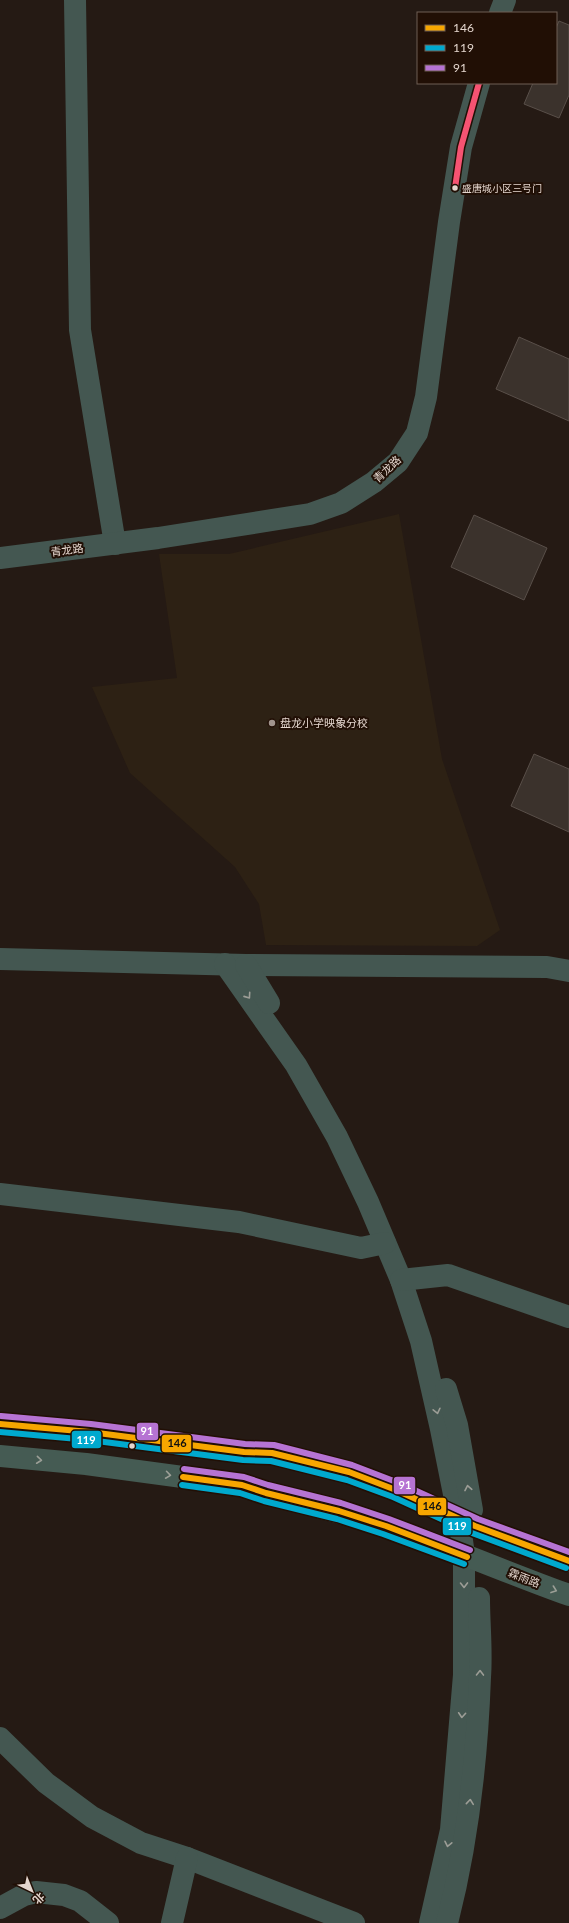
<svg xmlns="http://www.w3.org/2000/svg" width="569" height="1923" font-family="Lato,'Noto Sans SC',sans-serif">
<rect width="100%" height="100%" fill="#251a14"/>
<polygon fill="#2d2114" points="399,514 442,759 500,930 477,946 266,945 259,904 235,867 130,773 92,687 177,678 159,554 229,554"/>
<g fill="#3b322c" stroke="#594f49">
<polygon points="559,21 569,25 569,95 559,118 524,104 533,83 556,83 556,28"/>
<polygon points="519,337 569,359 569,421 496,389"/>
<polygon points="474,515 547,548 524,600 451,567"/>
<polygon points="534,754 569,769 569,832 511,806"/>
</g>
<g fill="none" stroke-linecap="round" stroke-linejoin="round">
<g stroke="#445751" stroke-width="22">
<polyline points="75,0 80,330 115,544"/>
<polyline points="500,13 505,0"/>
<polyline points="0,558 158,538 310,514 341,503 374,482 398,462 417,433 426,397 449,222 461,147 479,83"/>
<polyline points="0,959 246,965 547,967 569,971"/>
<polyline points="225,964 296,1065 337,1137 368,1202 401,1280 421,1341 441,1429 459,1519 464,1555 464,1675 451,1830 430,1923"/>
<polyline points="246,965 269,1003"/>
<polyline points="0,1194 239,1222 361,1248 385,1243"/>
<polyline points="401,1280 448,1275 569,1317"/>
<polyline points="446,1389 457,1425 472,1510"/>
<polyline points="0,1738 46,1783 92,1817 141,1843 187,1858 354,1923"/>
<polyline points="0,1908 24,1895 36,1892 64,1895 80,1901 108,1923"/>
<polyline points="172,1923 187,1858"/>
<path d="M447,1923C468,1842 477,1760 480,1677C482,1650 479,1624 479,1598"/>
</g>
<g stroke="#455b53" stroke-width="22">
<polyline points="0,1424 90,1432 244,1452 272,1453 349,1472 396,1490 475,1526 569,1561"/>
<path d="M0,1456L86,1464L242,1485C288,1501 337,1510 384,1526C447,1546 507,1573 569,1595"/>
</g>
<g stroke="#210f05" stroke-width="9">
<g id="bus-1">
<polyline points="0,1424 90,1432 244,1452 272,1453 349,1472 396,1490 475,1526 569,1561"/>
<polyline points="183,1477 242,1485 266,1493 339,1511 386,1526 467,1557"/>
</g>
</g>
<g stroke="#210f05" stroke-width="9">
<g id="bus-2">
<polyline points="0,1432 89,1440 243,1460 271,1461 347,1480 393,1497 472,1533 566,1568"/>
<polyline points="182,1485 240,1493 264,1501 337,1519 383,1534 464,1564"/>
</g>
</g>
<g stroke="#210f05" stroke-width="9">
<g id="bus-3">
<polyline points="1,1416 91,1424 245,1444 274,1445 352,1465 399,1483 478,1519 569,1552"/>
<polyline points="184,1469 244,1477 268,1485 341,1503 389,1519 470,1550"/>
</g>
</g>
<g stroke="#210f05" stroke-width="9">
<polyline id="bus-4" points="455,188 461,147 479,83"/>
</g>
<use href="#bus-1" stroke="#f7a600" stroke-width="6"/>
<use href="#bus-2" stroke="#00a9ce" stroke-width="6"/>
<use href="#bus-3" stroke="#b673d3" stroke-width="6"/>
<use href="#bus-4" stroke="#f65372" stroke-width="6"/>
</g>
<defs><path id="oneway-chevron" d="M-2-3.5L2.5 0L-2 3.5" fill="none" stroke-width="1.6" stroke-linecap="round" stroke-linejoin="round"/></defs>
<g stroke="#9c9d96">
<use href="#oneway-chevron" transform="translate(248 996) rotate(55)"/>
<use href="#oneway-chevron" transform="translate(437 1411) rotate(77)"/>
<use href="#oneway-chevron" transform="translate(468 1488) rotate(-101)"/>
<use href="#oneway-chevron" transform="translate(464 1585) rotate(89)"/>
<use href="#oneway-chevron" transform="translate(480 1673) rotate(-89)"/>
<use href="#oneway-chevron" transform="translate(462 1715) rotate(94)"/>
<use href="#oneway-chevron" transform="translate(470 1802) rotate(-84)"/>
<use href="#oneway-chevron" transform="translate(448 1844) rotate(102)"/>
</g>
<g stroke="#9c9f97">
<use href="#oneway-chevron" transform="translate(39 1460) rotate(6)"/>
<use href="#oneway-chevron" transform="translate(168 1475) rotate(8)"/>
<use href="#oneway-chevron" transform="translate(554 1590) rotate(20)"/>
</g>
<g fill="#e4d6ce" stroke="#210f05" stroke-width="1.5">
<circle cx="455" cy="188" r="3.5"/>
<circle cx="132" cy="1446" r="3.5"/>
</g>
<circle fill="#a1948d" stroke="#210f05" stroke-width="1.5" cx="272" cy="723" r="4"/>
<g text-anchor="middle" stroke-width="4" stroke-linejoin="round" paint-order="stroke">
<g font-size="10" fill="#e4d6ce" stroke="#210f05" text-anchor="start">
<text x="462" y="192">盛唐城小区三号门</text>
</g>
<g font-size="11" fill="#e4d6ce" stroke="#210f05">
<text transform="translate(387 469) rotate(-43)" y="4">青龙路</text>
<text transform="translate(67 550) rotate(-8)" y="4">青龙路</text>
<text transform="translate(524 1578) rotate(21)" y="4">霖雨路</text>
</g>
<g font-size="11" fill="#e4d6ce" stroke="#210f05" text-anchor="start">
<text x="280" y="727">盘龙小学映象分校</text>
</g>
</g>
<g stroke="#210f05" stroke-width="1.5">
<rect x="136" y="1422" width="23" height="19" rx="4" fill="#b673d3"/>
<rect x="71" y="1430" width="31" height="19" rx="4" fill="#00a9ce"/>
<rect x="161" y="1434" width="31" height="19" rx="4" fill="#f7a600"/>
<rect x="393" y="1476" width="23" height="19" rx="4" fill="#b673d3"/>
<rect x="417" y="1497" width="30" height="19" rx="4" fill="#f7a600"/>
<rect x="442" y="1517" width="30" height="19" rx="4" fill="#00a9ce"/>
</g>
<g font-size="11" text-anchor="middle" font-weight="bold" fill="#fff">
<text x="147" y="1435">91</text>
<text x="86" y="1444">119</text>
<text x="405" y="1489">91</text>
<text x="457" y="1530">119</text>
</g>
<g font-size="11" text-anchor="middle" font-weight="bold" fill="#111">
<text x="177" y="1447">146</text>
<text x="432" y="1510">146</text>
</g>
<rect x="417" y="12" width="140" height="72" fill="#210f05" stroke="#6f5f55"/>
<rect x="425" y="25" width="20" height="6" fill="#f7a600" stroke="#6f5f55"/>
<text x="453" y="32" font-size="12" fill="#e4d6ce">146</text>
<rect x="425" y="45" width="20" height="6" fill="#00a9ce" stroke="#6f5f55"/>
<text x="453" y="52" font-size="12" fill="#e4d6ce">119</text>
<rect x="425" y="65" width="20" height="6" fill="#b673d3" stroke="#6f5f55"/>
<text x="453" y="72" font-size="12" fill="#e4d6ce">91</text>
<g transform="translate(32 1891) rotate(137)" stroke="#210f05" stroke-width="3" paint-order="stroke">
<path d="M0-3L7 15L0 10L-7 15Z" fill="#e4d6ce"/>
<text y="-6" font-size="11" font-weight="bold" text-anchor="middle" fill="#e4d6ce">北</text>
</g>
</svg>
